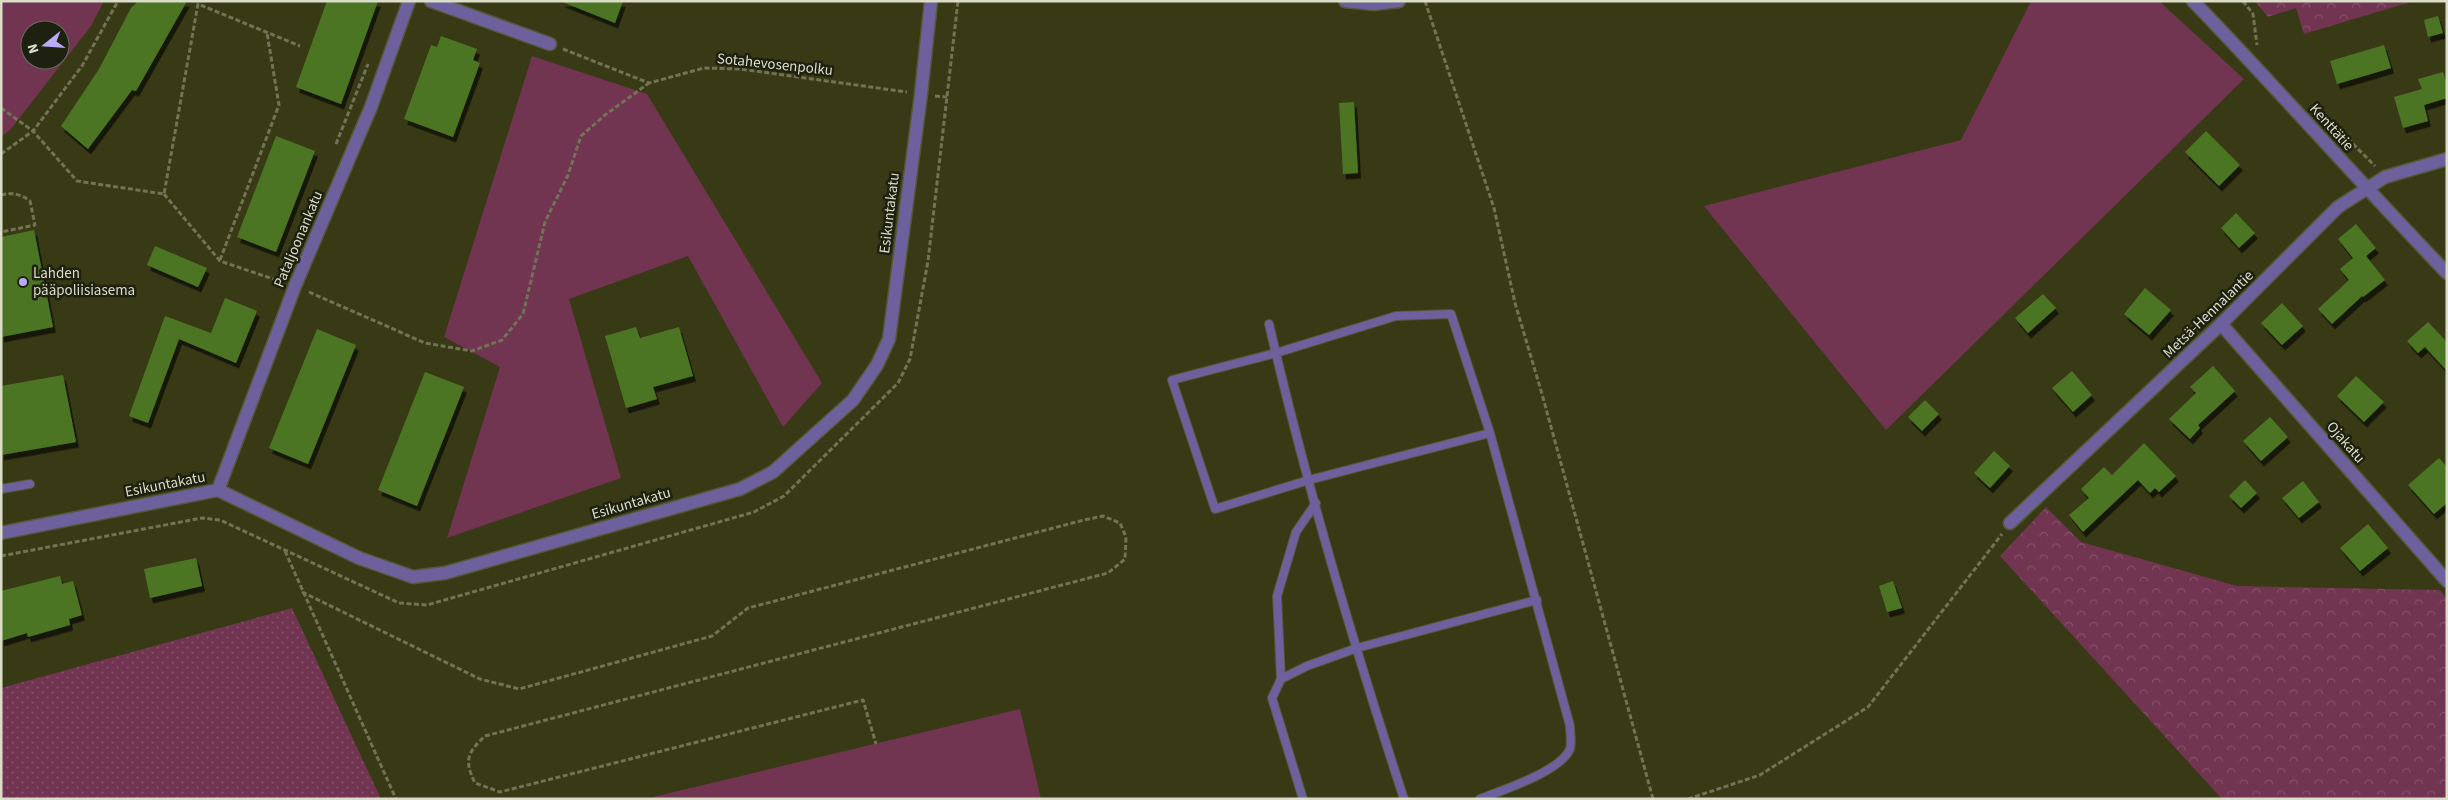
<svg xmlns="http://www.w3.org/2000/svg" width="2448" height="800" font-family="'Source Sans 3',sans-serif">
<defs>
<pattern id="grass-dots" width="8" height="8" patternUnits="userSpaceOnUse" patternTransform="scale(1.25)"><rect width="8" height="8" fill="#713451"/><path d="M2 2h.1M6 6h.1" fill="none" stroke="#855169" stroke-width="1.8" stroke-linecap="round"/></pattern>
<pattern id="forest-crowns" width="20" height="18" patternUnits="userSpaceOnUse" patternTransform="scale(1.25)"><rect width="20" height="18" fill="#713451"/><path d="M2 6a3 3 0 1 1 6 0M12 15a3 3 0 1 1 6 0" fill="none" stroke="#855169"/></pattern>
<filter id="shadow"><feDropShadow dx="3" dy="5.5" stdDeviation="0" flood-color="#0009"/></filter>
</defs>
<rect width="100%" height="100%" fill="#383a15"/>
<polygon fill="url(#grass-dots)" points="292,608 381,799 1,799 1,688"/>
<g fill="url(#forest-crowns)">
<polygon points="2255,1 2414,1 2304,34 2296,8 2268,17"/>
<polygon points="2046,507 2081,542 2237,586 2440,590 2447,599 2447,799 2222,799 2000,556"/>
</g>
<g fill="#713451" fill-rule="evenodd">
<path d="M1,1H104L91,26L11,129L1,137ZM30,30H60V60H30Z"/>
<polygon points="2031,1 2159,1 2244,79 1886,430 1704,206 1961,140"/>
<polygon points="532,56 647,94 822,383 783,427 688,256 569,299 621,478 447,538 500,367 444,337"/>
<polygon points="1020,709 1041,799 653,799 653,797"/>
</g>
<g fill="#4c7523" filter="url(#shadow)">
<polygon points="138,1 187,1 136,91 132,90 88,149 61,126 99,69 131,8"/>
<polygon points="327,1 378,1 341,104 296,87"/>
<polygon points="560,1 623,1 615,23"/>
<polygon points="2438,16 2443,33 2428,37 2424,20"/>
<polygon points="441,36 477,49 473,60 480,63 453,137 404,119 431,45 437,47"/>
<polygon points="2384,45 2391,68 2337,84 2330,61"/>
<polygon points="2443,72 2447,84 2447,98 2424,105 2428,121 2403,128 2394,97 2422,89 2418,79"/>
<polygon points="1354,102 1358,173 1343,174 1339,103"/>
<polygon points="2206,131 2240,165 2219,186 2185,152"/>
<polygon points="276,136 315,151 276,252 237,237"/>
<polygon points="2236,213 2255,233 2239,248 2221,228"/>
<polygon points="2356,224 2376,248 2366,256 2385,280 2363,297 2362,296 2332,324 2318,309 2349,280 2340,269 2353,258 2338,239"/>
<polygon points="34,230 53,327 1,337 1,237"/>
<polygon points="155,246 207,268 198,287 147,265"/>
<polygon points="2145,288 2171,310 2149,335 2124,314"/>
<polygon points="2043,294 2056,308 2028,333 2015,318"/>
<polygon points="225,298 257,311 236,363 179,339 148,423 129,416 165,316 211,333"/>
<polygon points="2282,303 2303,326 2282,345 2261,323"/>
<polygon points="2428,322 2447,342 2447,371 2425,347 2418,353 2407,341"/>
<polygon points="636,327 640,338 679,327 693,376 653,387 657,399 626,408 605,336"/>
<polygon points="317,329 356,345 308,464 269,448"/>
<polygon points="2213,366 2235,391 2198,425 2200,428 2190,439 2169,419 2196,393 2190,387"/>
<polygon points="2072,371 2092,395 2073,412 2052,388"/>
<polygon points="425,372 464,387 417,506 378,490"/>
<polygon points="63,375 76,442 1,455 1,386"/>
<polygon points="2356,376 2384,402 2364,422 2337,396"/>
<polygon points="1925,400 1939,414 1922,431 1908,417"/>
<polygon points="2270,417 2288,437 2261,461 2243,441"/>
<polygon points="2144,443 2176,476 2159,492 2155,488 2150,493 2138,480 2083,532 2069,515 2089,498 2081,489 2104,467 2112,475"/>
<polygon points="1994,451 2010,466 1990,488 1974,473"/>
<polygon points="2439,458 2447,467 2447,503 2434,514 2408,485"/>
<polygon points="2245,480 2257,493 2241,508 2229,496"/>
<polygon points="2303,481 2319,502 2299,518 2282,498"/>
<polygon points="2368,524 2388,548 2360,571 2340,548"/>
<polygon points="196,558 202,586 150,598 144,569"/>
<polygon points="60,576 62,584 73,581 82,615 69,619 70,625 28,637 27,633 1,641 1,591"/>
<polygon points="1893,581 1902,608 1887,612 1879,586"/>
</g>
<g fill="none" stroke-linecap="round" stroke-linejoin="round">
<g stroke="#555735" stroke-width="10">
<g id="service">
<path d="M1269,324C1306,484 1353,643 1404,799"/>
<polyline points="1,489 30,484"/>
<polyline points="1281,679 1277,596 1296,532 1316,503"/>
<polyline points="1303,799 1272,698 1281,679 1307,666 1357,648 1537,600"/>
<path d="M1480,799C1502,790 1560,772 1570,749C1572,743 1570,732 1570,726L1490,433L1309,480L1215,509L1172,380L1276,353L1396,316L1451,314L1490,433"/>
</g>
</g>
<g stroke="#555735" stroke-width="15">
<g id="minor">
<polyline points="431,1 550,44"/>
<polyline points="1345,1 1374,4 1399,1"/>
<path d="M2193,1C2279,90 2361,184 2447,273"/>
<polyline points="2221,324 2447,581"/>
<polyline points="218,490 295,286 371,107 409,1"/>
<polyline points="2010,523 2221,324 2338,207 2385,177 2447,159"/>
<polyline points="1,533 218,490 359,558 413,577 445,573 740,489 773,472 853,400 877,365 889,339 921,94 931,1"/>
</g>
</g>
<g stroke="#717354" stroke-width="3" stroke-dasharray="5 2.5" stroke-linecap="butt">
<polyline points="1425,1 1494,208 1515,303 1542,394 1653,799"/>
<polyline points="2243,1 2253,14 2257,45"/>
<polyline points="563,49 649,83 704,68 740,69 907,92"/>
<polyline points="935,96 947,97"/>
<polyline points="1,108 33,131 77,181 164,194 198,4 300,46"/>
<polyline points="2321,112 2375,166"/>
<polyline points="336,144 368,64"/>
<polyline points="1,154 33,131 82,66 118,1"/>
<polyline points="164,194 220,261 282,282"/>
<path d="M1,195C13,192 20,194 30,201L35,225L1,232"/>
<polyline points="220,260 279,105 267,33"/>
<polyline points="309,292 425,343 472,351 502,340 523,314 545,222 568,175 581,136 605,115 649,83"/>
<polyline points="285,551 396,799"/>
<polyline points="1,556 202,518 220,520 399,603 427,605 754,512 784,496 898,383 910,359 928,261 958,1"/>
<path d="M302,592L480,679L519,689L712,636L748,608L1084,520L1103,516L1120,523L1126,537L1125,559L1108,573L485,736C467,753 464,760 475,783L500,792L863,700L876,744"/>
<polyline points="1688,799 1760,775 1868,707 2002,534"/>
</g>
<use href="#service" stroke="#6d619d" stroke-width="8"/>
<use href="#minor" stroke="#6d619d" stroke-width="12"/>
</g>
<circle fill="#b9abf7" stroke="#1e2010" stroke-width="2" cx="23" cy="282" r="5"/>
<g text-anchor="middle" stroke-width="5" stroke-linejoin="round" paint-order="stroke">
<g font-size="15" fill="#daddc8" stroke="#1e2010">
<text transform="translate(775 64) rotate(6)" y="5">Sotahevosenpolku</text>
<text transform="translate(2332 127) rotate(48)" y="5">Kenttätie</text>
<text transform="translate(889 213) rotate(-83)" y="5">Esikuntakatu</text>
<text transform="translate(298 239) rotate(-67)" y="5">Pataljoonankatu</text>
<text transform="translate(2208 314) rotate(-44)" y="5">Metsä-Hennalantie</text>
<text transform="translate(2346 442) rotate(49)" y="5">Ojakatu</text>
<text transform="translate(165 484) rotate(-11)" y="5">Esikuntakatu</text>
<text transform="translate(631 503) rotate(-16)" y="5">Esikuntakatu</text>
</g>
<g font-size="15" fill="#daddc8" stroke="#1e2010" text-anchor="start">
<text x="33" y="278">Lahden<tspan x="33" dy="17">pääpoliisiasema</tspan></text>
</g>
</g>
<rect width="2448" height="800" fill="none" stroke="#daddc8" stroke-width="5"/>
<g transform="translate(45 45) rotate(253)"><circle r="24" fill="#1e2010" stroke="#696c5a"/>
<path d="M0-4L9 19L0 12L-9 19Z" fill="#b9abf7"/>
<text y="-8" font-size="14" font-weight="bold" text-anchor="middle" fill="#daddc8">N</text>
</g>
</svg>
